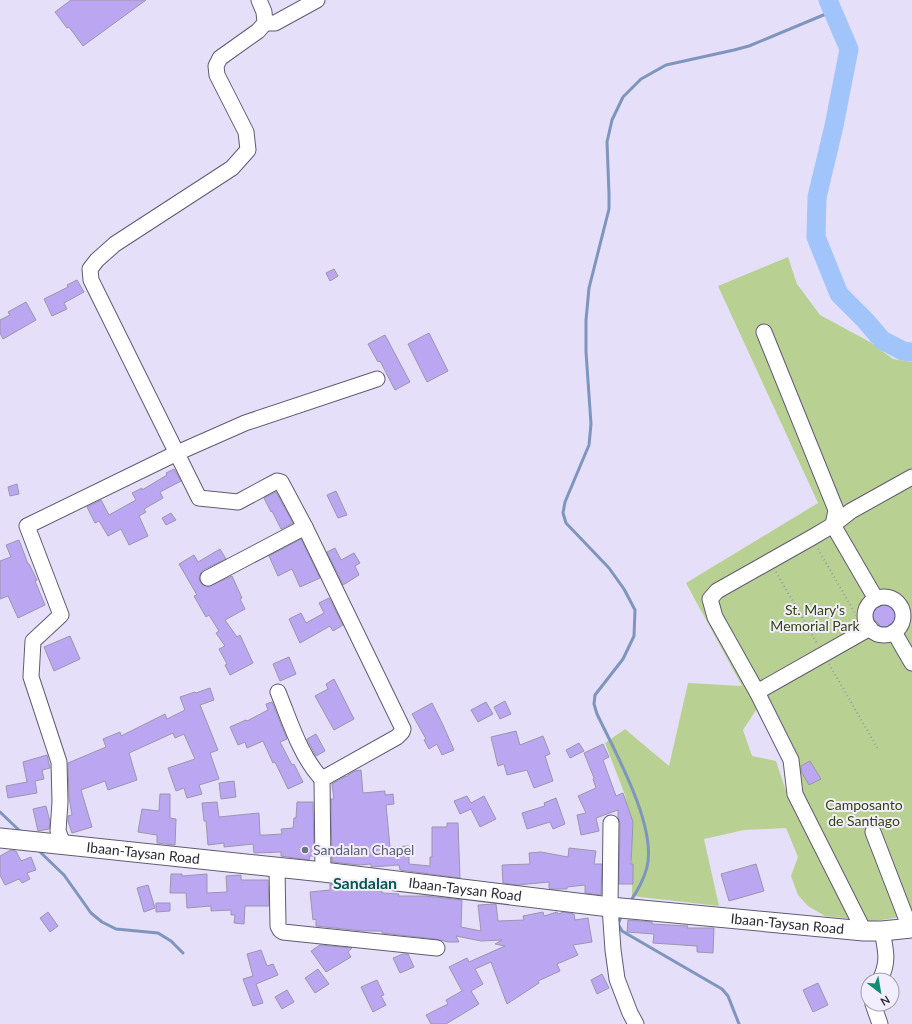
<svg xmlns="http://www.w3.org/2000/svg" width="912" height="1024" font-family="Lato,sans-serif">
<rect width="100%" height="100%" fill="#e5dff9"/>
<polygon fill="#b8d192" points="788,257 797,284 820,315 870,342 893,359 912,362 912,915 863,923 803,794 756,710 743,730 752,756 776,761 787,794 853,919 825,916 808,906 798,895 791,876 798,857 786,828 744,830 704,839 719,906 632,896 632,829 625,795 605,743 625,729 669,766 688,683 742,686 686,583 818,503 718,286"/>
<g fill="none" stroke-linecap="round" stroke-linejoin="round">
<g stroke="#7e95be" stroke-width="3">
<polyline points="0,812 21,832"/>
<polyline points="37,849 64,875 91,913 102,922 116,929 158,933 171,941 183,953"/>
<path d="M630,902C637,891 644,880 647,867C657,826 615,752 597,714L594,704L595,695L623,659L634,636L635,610L624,589L609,568L566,523L563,513L565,502L589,445L591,424L586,352V320L589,288L609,209V194L607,142L612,120L623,97L641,79L666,65L734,50L749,46L833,11"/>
<polyline points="622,915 618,924 622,931 722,989 728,996 739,1024"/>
</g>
<polyline stroke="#a1c4fa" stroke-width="19" points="828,0 849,49 834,126 817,197 816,237 839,294 865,320 882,340 903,351 912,352"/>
</g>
<g fill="#bba7f1" stroke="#9b95ad">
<polygon points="71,0 146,0 83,46 69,27 67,28 55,12"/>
<polygon points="334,269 338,276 330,281 326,273"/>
<polygon points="77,280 84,292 64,303 67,309 52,316 44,299 68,287 67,285"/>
<polygon points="26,302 36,320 3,339 0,333 0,320 10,315 8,312"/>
<polygon points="429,333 448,371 427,382 408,344"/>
<polygon points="385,335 410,382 395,390 380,361 378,362 368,344"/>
<polygon points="174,469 181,481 160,492 163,498 144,509 146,512 139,516 148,536 129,545 121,529 108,536 99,521 95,523 87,507 101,500 109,515 136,500 132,493 142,488 142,490 167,475 166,473"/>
<polygon points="17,484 19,494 10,496 8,487"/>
<polygon points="336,491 347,515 338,518 327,495"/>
<polygon points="276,492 293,523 281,529 272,511 271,512 264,498"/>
<polygon points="171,513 176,520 166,525 162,518"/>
<polygon points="301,539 320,578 300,587 292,569 278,576 269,556"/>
<polygon points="19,540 28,564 29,564 37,580 35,581 45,605 18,618 8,596 0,599 0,561 11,557 6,545"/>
<polygon points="335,548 341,560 354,553 360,563 355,566 359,575 343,585 327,552"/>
<polygon points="220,549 226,559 203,570 201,573 199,577 200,582 203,585 208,587 232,576 242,598 240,599 245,609 225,620 237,637 240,635 253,663 230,675 225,665 227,664 219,649 225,646 216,633 219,631 209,615 206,617 194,596 197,595 179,564 194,555 198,562"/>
<polygon points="329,598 343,625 333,631 330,626 300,643 289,619 301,613 306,623 324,613 319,603"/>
<polygon points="884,602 889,603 895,606 898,613 898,620 895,623 890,624 886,628 881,628 878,623 872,618 872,611 875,608 880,607"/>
<polygon points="70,636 80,659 54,671 44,647"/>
<polygon points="289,657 296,674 280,681 273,664"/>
<polygon points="334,679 354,719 334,730 315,696 328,689 326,684"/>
<polygon points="210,688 214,700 200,705 218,750 210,753 219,779 199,785 202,794 187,798 184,788 176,791 168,768 195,759 184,734 175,738 173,733 129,753 137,780 108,790 105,781 81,790 92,827 72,833 68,821 68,816 72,815 69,797 68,763 106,747 103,739 120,732 121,736 165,714 167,719 185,710 180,697 195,692 196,693"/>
<polygon points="505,701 511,714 500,719 494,707"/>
<polygon points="272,702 287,739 280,742 292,765 294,764 303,782 288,789 275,762 273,763 263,741 247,748 245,742 238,745 230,727 246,720 247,721 268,710 266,704"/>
<polygon points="486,702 493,714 478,722 471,710"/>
<polygon points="432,703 443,725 454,750 442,755 437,744 429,749 424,740 426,739 412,714"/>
<polygon points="516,731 520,745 543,736 550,754 545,756 553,781 534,788 527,770 507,775 504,764 498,766 491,737"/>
<polygon points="316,734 325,751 316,756 307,739"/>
<polygon points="579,743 584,751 570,758 566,750"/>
<polygon points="603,744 609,757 603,760 616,796 623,793 633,822 631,864 633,864 633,884 619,884 620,823 618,817 618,810 596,818 599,831 581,835 577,815 586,813 578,796 596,788 593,779 594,778 584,753"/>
<polygon points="47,755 50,768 42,770 44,779 35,781 37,793 8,798 6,786 27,782 23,762"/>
<polygon points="810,761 821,779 809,785 802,773 801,766"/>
<polygon points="361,770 363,793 385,791 385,795 393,794 394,804 386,805 390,847 409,846 409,864 430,866 430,857 432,857 432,827 447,827 447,823 458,823 460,878 400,870 399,865 371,867 371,864 359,865 332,862 331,799 334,799 332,784 344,777 348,776 348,775 355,771"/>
<polygon points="234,781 236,797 221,799 219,783"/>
<polygon points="160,794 170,794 170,818 176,819 175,845 157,843 157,835 138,832 142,809 159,811"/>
<polygon points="467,796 471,803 484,796 496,819 480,827 471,809 460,814 454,801"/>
<polygon points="556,798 565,824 553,829 550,822 527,829 522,813 545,806 544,803"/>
<polygon points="217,802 219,817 259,813 260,835 266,835 282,834 281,829 293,828 294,818 296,818 297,802 313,802 314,856 310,856 309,860 281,856 281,852 254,853 253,844 224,847 224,843 208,845 206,821 204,821 202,803"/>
<polygon points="46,806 50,822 49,829 38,831 33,809"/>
<polygon points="569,848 596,851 594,864 602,864 601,895 585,893 585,885 567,887 567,889 550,889 549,888 549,882 517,885 503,883 502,865 530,864 529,853 541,852 568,857"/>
<polygon points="11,850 16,851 21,861 31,857 36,870 27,873 30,879 22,883 19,879 5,885 0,875 0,856"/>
<polygon points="756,864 764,891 729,901 721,874"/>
<polygon points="171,874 182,874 182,876 207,874 207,893 227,892 226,876 241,875 241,880 268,880 269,906 245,906 244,924 234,923 235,915 231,915 231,910 211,911 211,906 187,908 186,893 170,893"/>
<polygon points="330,884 382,890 382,893 399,894 398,896 425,896 462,900 461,927 481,931 478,905 496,904 498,921 524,920 523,916 543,912 544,916 557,912 558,914 564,912 574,914 575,920 588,918 592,942 573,945 578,955 557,964 560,971 538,981 539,983 507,1004 491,962 475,969 483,984 471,991 479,1004 446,1024 431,1024 426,1015 448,1004 446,1000 462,991 449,967 467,958 469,962 505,946 495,944 502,940 481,941 456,936 459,942 448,942 436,939 382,933 382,931 363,931 316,926 316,919 313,920 310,892 330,890"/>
<polygon points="148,885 155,908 144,912 137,888"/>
<polygon points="156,903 170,903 170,911 156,912"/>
<polygon points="48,912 58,926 50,932 40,918"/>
<polygon points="628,920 652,922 652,924 688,926 687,928 714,928 713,953 697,952 697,946 653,943 654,934 627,932"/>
<polygon points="320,945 352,948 348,952 351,957 326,972 311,951"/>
<polygon points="261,950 267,966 273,964 278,975 256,984 263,1003 253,1006 243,979 253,976 247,954"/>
<polygon points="403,954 408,954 414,967 400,973 393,958"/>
<polygon points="318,969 329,984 315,993 305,978"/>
<polygon points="602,974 609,988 597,994 591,980"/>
<polygon points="377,980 384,995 381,996 386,1005 373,1012 361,987"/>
<polygon points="818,983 828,1005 813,1012 803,990"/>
<polygon points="287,990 294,1002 282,1009 275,997"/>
</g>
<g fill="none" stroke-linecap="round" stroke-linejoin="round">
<g stroke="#605b71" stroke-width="17">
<g id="minor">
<polyline points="259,0 264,12 265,23 258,31 220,58 216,66 217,75 246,132 248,150 232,168 115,244 97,260 90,269 91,280 199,498 238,502 277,481 281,482 305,527 403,729 402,732 397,737 322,779 323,872"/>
<polyline points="265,23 275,23 317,0"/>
<polyline points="764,332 836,510 833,525 876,599"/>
<polyline points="208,578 305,527"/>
<circle cx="884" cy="616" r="19"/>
<polyline points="894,632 912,663"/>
<path d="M278,692C290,721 300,756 322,779"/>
<polyline points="757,692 870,628"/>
<polyline points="611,823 610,907 613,950 617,979 630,1013 636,1024"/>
<polyline points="873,832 910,928"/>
<polyline points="63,844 58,831 60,802 59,762 31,677 33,641 61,615 27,526 177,453 245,423 377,379"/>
<polyline points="277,868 278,926 280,930 283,932 437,948"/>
<polyline points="864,931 795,794 791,760 757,692 715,617 710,599 717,591 811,538 833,525 851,511 912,477"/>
<path d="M880,980C889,962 886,951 882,931"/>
<polyline points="873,1004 880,1024"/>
</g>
</g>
<g stroke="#605b71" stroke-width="21">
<g id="major">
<path id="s1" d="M0,838L323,872L610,907L864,931H882L912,928"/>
</g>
</g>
<g stroke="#9c98ab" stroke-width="2" stroke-dasharray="1 3" stroke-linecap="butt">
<polyline points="818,549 856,615 866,614"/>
<polyline points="776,572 817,643"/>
<polyline points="829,664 878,749"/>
</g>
<use href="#minor" stroke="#fff" stroke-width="15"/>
<use href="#major" stroke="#fff" stroke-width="19"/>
</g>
<circle fill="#6b7280" stroke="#f2eefe" stroke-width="1.5" cx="305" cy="850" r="4"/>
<g text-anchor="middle" stroke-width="4" stroke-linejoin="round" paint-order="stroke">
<g font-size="14" fill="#33450e" stroke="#f2eefe">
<text x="815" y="615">St. Mary's<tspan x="815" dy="16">Memorial Park</tspan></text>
<text x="864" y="810">Camposanto<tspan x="864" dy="16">de Santiago</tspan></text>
</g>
<g font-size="14" fill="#5b616d" stroke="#f2eefe" text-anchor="start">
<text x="313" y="855">Sandalan Chapel</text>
</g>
<g font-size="14" fill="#2b2832" stroke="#f2eefe">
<text dy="5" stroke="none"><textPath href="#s1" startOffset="144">Ibaan-Taysan Road</textPath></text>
<text dy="5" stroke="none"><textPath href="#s1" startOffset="468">Ibaan-Taysan Road</textPath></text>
<text dy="5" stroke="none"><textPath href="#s1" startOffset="792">Ibaan-Taysan Road</textPath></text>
</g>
<g font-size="16" font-weight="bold" fill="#005a48" stroke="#f2eefe">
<text x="365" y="889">Sandalan</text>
</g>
</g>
<g transform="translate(880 992) rotate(149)"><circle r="19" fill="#f2eefe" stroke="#a29fac"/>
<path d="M0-3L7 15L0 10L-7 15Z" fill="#0e8e75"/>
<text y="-6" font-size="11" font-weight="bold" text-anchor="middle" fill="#2b2832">N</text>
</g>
</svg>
